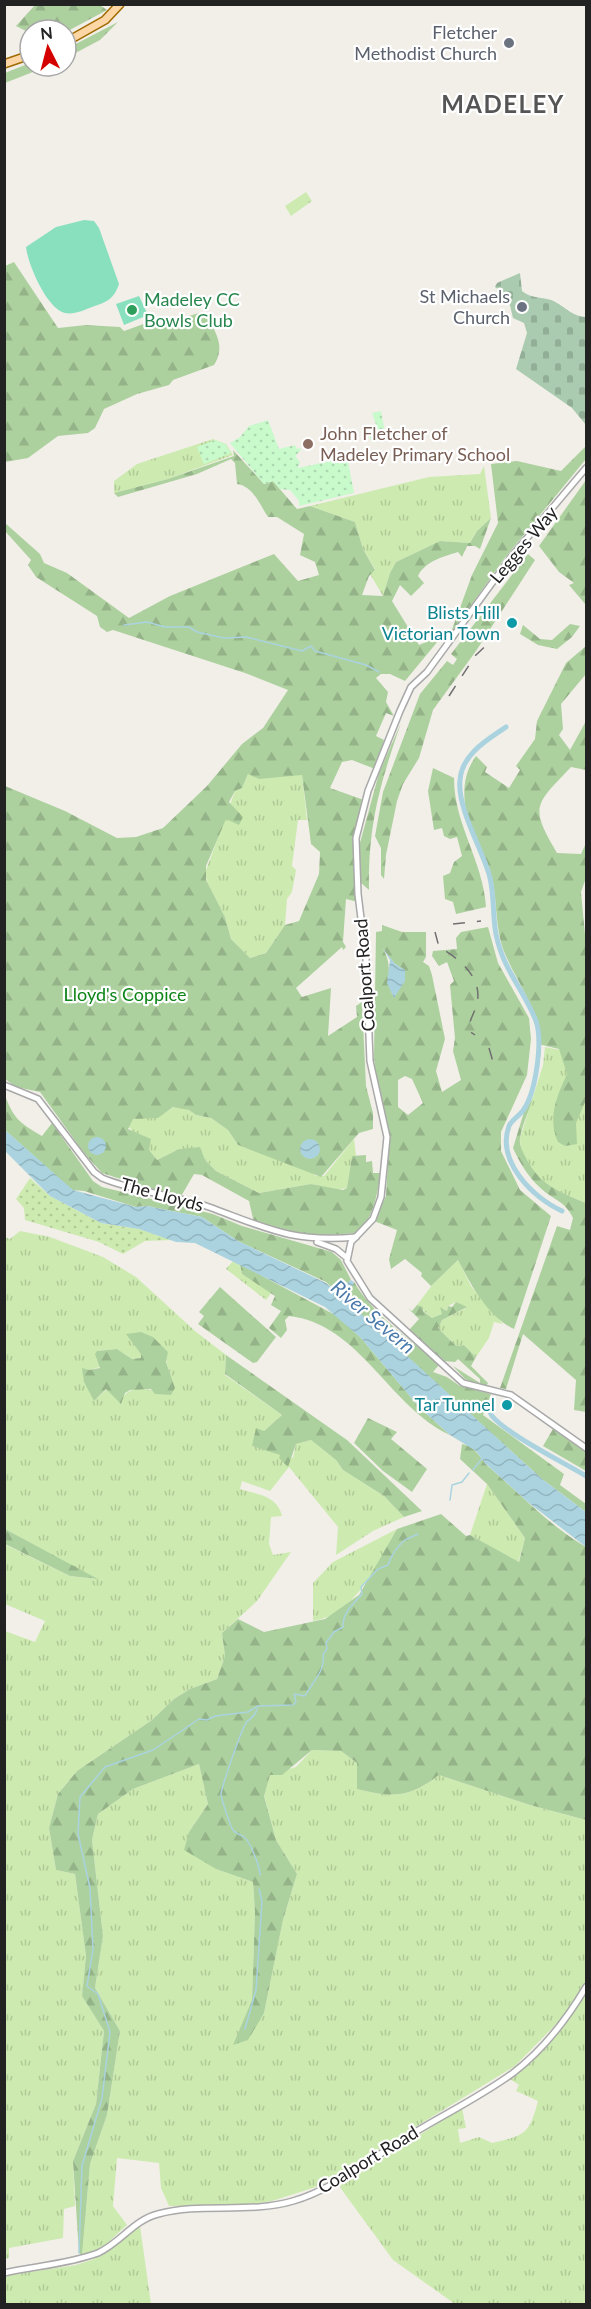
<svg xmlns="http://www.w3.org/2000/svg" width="591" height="2309" font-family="Lato,sans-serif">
<defs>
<pattern id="grass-tufts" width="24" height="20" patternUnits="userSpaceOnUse" patternTransform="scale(1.5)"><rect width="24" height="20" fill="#cdebb0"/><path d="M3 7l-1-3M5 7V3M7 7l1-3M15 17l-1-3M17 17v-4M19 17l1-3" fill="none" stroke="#b0c997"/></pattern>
<pattern id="forest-firs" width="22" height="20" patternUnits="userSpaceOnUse" patternTransform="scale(1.5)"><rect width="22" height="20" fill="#add19e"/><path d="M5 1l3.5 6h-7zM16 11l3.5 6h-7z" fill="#95b388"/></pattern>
<pattern id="cemetery-stones" width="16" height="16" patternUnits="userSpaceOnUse" patternTransform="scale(1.5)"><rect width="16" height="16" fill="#aacbaf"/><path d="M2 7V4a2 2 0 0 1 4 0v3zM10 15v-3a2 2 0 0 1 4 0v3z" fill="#92ae96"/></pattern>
<pattern id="park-dots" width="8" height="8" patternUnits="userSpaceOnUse" patternTransform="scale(1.5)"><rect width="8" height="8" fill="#c8facc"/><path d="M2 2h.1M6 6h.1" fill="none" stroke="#acd6af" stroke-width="1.8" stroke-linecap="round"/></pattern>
<pattern id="garden-dots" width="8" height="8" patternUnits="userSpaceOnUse" patternTransform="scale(1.5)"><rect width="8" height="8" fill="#cdebb0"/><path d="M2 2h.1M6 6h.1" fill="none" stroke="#b0c997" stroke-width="1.8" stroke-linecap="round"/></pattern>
<pattern id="water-waves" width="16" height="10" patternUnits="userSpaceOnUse" patternTransform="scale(1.5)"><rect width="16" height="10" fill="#aad3df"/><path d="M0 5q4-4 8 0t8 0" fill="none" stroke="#92b5bf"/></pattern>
</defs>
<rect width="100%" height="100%" fill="#f2efe9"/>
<g fill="url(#grass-tufts)" fill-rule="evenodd">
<polygon points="306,192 312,201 291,216 285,206"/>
<polygon points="213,439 226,444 233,455 168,479 114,493 114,481 137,464"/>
<polygon points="484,466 491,518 477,531 470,543 440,541 396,562 390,573 383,596 370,574 375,569 363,549 355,522 310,506 429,477 480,474"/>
<polygon points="248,774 302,775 307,820 298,820 292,866 296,870 292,892 287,899 285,925 266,953 250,958 231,939 225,917 208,885 205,873 235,791 242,788"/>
<path d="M545,1047L586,1055V1203C557,1192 520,1176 520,1138L543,1065Z"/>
<polygon points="175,1106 189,1110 196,1115 211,1118 228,1130 238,1145 306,1169 316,1176 324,1176 354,1139 356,1156 352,1157 347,1188 336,1190 311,1184 259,1193 216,1171 205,1160 179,1149 157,1160 128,1126 132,1119 163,1114"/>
<path d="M20,1231L50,1237L103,1257L136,1277L195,1331L226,1355L225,1375L282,1415L264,1431L252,1446L293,1458L296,1444L311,1440L336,1460L343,1470L384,1496L404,1517L373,1531L336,1555L338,1527L289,1467L270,1491L242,1481L240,1489C257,1494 278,1496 282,1516L271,1517L269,1544L273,1555L291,1552L257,1601L222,1633L225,1656L217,1679L190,1689L174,1699L152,1720L77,1771L58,1794L49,1828L56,1870L75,1874L86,1956L82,1996L104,2031L96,2104L73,2161L75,2206L64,2209L63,2238L9,2248V2258L5,2259V1631L35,1642L45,1621L5,1604L4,1544L70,1576L96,1579L5,1529V1237L10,1239ZM132,1339L166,1355C166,1372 175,1373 171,1395C157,1392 133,1382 123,1397L107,1389L94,1401L83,1369L89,1370L100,1367L97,1351L117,1349L132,1359L141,1358V1354Z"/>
<polygon points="458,1260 471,1286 503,1324 494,1322 489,1338 476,1357 464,1345 456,1346 438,1328 442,1320 466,1308 456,1302 448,1306 447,1311 443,1308 443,1314 432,1318 417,1305 433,1284"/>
<polygon points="233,1261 240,1264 242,1274 272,1292 266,1300 226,1269"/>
<polygon points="487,1484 525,1538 518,1563 470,1535"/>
<path d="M397,1529C376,1564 357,1614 313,1621V1583L333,1562Z"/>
<path d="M312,1750L341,1751L357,1763V1789C394,1798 409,1798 439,1775L530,1805L586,1820V1982L566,2014L515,2066L319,2186L272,2201L240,2206H169L161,2188L159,2163L117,2158L113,2206L127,2225L102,2248L82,2255L90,2164L107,2115L120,2031L95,1988L103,1936L92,1840L98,1814L133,1789L199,1764L208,1804L189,1832L216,1869L253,1882L255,1912L252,2000L234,2044L264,2013L283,1920L297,1874L276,1840L264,1795L270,1775L296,1767Z"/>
<path d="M586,1992V2304H455L393,2260L339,2186L462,2108L466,2128L458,2129L460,2143L479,2137L492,2143C525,2135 529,2135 538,2101L516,2091L519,2085L510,2079L565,2025Z"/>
<polygon points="140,2226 151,2304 5,2304 4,2276 76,2265 94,2259"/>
</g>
<g fill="url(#forest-firs)" fill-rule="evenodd">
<polygon points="35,5 100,5 107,10 66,32 30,30 30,33 16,26"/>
<polygon points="118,22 100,40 66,58 66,49"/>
<polygon points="30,63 30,66 48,66 5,83 5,73"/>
<path d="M14,262L58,328L86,325L120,327L124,331L152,321L154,327L202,312C214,327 227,346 214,365L173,380L169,385L137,394L104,409L95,428L88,433L58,436L28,458L5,462V266Z"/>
<polygon points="586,446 586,459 504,559 450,635 472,575 498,523 491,464 517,461 561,471"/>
<path d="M233,450L264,484L273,481L297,509L310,506L355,522L363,549L375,570L369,576L362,595L383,596L390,573L396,562L440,541L470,543L477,531L491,518L480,549L475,546H467L462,557L458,552C443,557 425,561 418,576L424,583L411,596L400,585L392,601L419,645L443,635L405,681L390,674H381L376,678L388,692L386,702L394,716L386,713L376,736L384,740L375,769L352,760L342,762L330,788L364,800L354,835L358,902L346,899L343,942L346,947L343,950L342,947L296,988L302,997L331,988L328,1036L357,1017L356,1006L362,1002L366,1086L373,1113V1129L359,1133L321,1177L238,1145L228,1130L211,1118L196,1115L189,1110L173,1107L158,1118L133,1119L128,1129L151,1139L149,1150L157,1160L179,1149L200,1147L205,1160L216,1171L259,1193L311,1184L343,1190L347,1188L352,1156L366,1155V1162L372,1161L373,1173H381C377,1194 374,1217 358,1233L312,1236L254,1223L249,1201L202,1175L194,1174L180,1198L102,1173L84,1153L40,1092L16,1087L5,1079V786L65,811L117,838L136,837L163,828L207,786L242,744L263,728L288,690L245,673L113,630L107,632L100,627L97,616L36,577L28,565L31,560L5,531V523L40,554L44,563L67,573L129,618L170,596L274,554L298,581L319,575L315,562L300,555L304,534L277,517H268C260,505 253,486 237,484L235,463L231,459L197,474L118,497L114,493L168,479L234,456ZM248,774L259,779L302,775L311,844L320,852L319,874L299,921L285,925L266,953L250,958L231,939L225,917L206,880V866L226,819L239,825L243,817L229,802L235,791L242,788Z"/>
<polygon points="586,480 586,605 569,585 574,583 559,572 539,546"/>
<polygon points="528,554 535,560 476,651 433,710 419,758 403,784 397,801 386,855 384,879 381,875 381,848 375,836 383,792 420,694 447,661 453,665 457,659 451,654"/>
<polygon points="570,624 580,626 572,637 557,649 538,645 520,634 523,625 540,639 552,640"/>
<path d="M586,646V674L561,704L563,729L559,735L570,750L586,721V770L571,767C535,805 529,806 557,853L581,854L586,843V878L581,892L586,945V1100L576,1123L577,1144L565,1146L558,1142C547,1118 557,1096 567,1074L559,1049L538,1044C539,1008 520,988 506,956C493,928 499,895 489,867C486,860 481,854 478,847C465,818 456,783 476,756L487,767L485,772L509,788L520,770L516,766L535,739L537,721L566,663Z"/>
<path d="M401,723C380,784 368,824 369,890L360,882V843L379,773Z"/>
<path d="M433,768L454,778C454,825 483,860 486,907L456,914L453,902L445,899L443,876L450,873L454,862L462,856L457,837L450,839L444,836L442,828L434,830L428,791Z"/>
<path d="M382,925L402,932H426V957L423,962L429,966L432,975L445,1039L436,1071L442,1092L461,1080L453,1051L455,1038L450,985L454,981L447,962L439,966L432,956L433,951L457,949L456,938L461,932L488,927L498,963L529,1018L531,1039L527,1075L501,1132V1151L520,1190L551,1216L514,1329C488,1317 471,1285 458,1260L431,1286L421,1276L422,1273L405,1259L391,1269L389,1259L397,1230L374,1221L386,1196L389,1139L376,1089L374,1055L376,932L382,931ZM382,948L395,964L405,970L393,996C385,976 394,965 382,948ZM405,1076L412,1079L423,1103L408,1115L398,1107V1080Z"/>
<path d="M4,1093C14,1119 18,1122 42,1136L52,1123L93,1181L102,1187L213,1214L242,1226L332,1252L341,1260L351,1280L337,1292L326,1282L238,1241L202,1217L147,1206L136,1207L84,1191L72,1190L5,1130Z"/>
<path d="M533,1098C529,1111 522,1125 520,1138C519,1145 522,1150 525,1156C538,1184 559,1192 586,1203V1412L574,1410L576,1380L523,1334L506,1389L500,1388L557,1226L570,1230L573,1218C566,1203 557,1201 545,1192C531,1181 520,1164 513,1148L524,1112Z"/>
<path d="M240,1264L337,1316L361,1338L419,1407L450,1435C389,1407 360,1324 289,1316L285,1320L287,1330L281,1338L269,1328L281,1311L271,1305L275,1296L242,1274Z"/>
<path d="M354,1282C374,1316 410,1339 439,1365L433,1372L447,1377L460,1386L491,1394L483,1415L564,1474L560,1485L586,1504V1512L542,1479L346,1301Z"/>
<polygon points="220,1287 276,1337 257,1362 253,1363 198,1324 204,1316 199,1312"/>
<polygon points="456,1302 467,1307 442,1320 438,1328 456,1346 464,1345 476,1357 471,1366 488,1383 486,1387 465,1379 453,1366 480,1383 480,1379 458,1359 455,1362 444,1361 409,1330 419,1319 408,1308 412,1311 417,1305 423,1307 423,1311 432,1318 442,1314 440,1307 447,1311 448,1306 452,1307"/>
<polygon points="141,1332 153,1337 168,1352 166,1362 175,1388 171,1395 155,1394 151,1389 130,1390 125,1393 121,1404 106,1389 94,1401 84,1382 82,1368 89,1370 100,1368 95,1354 97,1351 117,1349 132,1359 141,1358 141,1354 126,1334"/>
<polygon points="226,1355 347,1440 422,1511 404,1517 384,1496 343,1470 336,1460 311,1440 296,1444 288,1467 279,1458 280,1455 252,1446 256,1428 264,1431 282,1415 225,1374"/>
<polygon points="368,1418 397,1432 391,1439 427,1469 412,1492 383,1471 354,1443"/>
<polygon points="553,1429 586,1451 586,1471 543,1446"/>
<path d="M462,1444C477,1447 480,1459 489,1467C520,1494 551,1527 586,1547V1820L530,1805L439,1775C409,1798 393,1798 357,1789V1763L341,1751L312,1750L282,1775H270L264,1796L276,1840L297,1874L283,1920L264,2013L248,2040L233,2045L252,2000L255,1912L253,1882L216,1869L184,1850L189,1832L208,1804L199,1764L133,1789L98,1814L92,1840L103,1936L95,1988L120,2031L107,2115L90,2164L82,2255L79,2253L73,2161L96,2104L104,2031L82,1996L86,1956L75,1874L56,1870L49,1828L58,1794L77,1771L152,1720L174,1699L190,1689L217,1679L225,1656L222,1633L238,1619L264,1632L325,1619L359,1595L397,1529L441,1514L466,1536L470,1535L519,1562L525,1538L487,1484L460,1459Z"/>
<polygon points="5,1529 98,1579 70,1576 5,1544"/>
</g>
<path fill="url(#cemetery-stones)" d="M520,273L522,291C530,298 541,297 551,300C564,305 572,317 586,317V425L572,408L516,369L527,333L524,323L513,318L508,297L495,287L497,283Z"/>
<g fill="url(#park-dots)">
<polygon points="381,411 386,438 373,443 367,434 370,429 377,427 372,413"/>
<polygon points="268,420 279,449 295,445 297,449 300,448 301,450 295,456 300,462 298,468 331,461 340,453 348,462 354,493 299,506 299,501 290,490 280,489 273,481 264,484 230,443 240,437 249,426"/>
<polygon points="215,440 225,444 231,453 204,464 197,447"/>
</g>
<polygon fill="url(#garden-dots)" points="30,1178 50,1196 101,1223 139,1229 172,1240 145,1241 123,1254 99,1242 25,1220 24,1208 16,1199"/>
<g fill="#88e0be">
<path d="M84,220L94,221L99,228L119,284C114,299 107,302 92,307C84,310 74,315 65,313C47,309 28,265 26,247L56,227Z"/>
<polygon points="139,296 148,315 124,325 116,304"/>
</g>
<g fill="url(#water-waves)">
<polygon points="382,947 395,964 405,970 405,981 394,998 387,983 390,960"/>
<polygon points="5,1130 73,1190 136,1207 147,1206 202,1217 238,1241 326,1283 337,1292 351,1280 354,1282 347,1301 542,1479 586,1512 586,1547 529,1503 485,1463 476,1451 450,1435 419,1407 361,1338 325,1307 195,1243 176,1242 139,1229 101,1223 50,1196 5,1151"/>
<circle cx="97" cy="1146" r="9"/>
<circle cx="310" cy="1149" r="10"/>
</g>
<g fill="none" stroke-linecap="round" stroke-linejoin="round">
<g stroke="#aad3df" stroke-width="1.5">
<polyline points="124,625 147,622 165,627 189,627 197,632 224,638 246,637 302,651 311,646 315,651 366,665 379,672"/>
<polyline points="473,1470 483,1457"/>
<polyline points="450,1500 452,1485 462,1482 469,1473"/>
<path d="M257,1709C255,1717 250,1718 246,1723C242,1728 220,1791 221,1795C222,1800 230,1826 233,1830C237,1835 240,1834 244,1837C250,1841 260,1867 260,1875"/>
<polyline points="245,2029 256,1990 262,1901 259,1889"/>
<path d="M79,2253L82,2166L102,2098L110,2032L98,1994L87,1986L93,1949L90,1888L78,1834L80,1797L105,1767L153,1750L199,1719L207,1720L215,1716L248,1712L258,1706L293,1705L296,1702L294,1694L305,1696C312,1682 326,1671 323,1654L327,1649L326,1643L334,1632L343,1627C343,1611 352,1606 362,1594L361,1587L378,1569L388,1565C391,1556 398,1546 405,1540L418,1534"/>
</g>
<g stroke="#aad3df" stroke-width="5">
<path d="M506,727C487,740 462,754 460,780C457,806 480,846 488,871C495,890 492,914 496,934C503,970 524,990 536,1021C543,1041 536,1091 524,1109C520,1116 512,1119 509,1126C496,1161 533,1198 562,1211"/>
<path d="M493,1398C491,1404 488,1411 492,1416C508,1435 563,1462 586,1476"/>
</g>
<g stroke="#a9a9a9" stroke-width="8">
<g id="minor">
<polyline points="586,468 511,557 427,672 411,687 400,711 368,791 356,838 358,894 366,959 370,1061 387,1137 381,1197 373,1219 351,1242 347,1261 370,1298 463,1383 511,1395 586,1448"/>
<path d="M4,1085L38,1099L94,1172L102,1178C136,1192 174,1195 209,1207C266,1228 293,1243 356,1237"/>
<polyline points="317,1242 336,1249 347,1258"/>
<path d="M4,2273C36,2266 68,2264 98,2253C120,2243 134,2220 158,2214C202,2202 249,2214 293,2201C331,2190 363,2164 396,2144C434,2119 476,2100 513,2073C543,2050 567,2019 586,1987"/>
</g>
</g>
<g stroke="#a06b00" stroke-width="10">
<g id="major">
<polyline points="66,42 105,20 120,4"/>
<polyline points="4,64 30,55"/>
</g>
</g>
<use href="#minor" stroke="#fff" stroke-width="5"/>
<use href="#major" stroke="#fcd6a4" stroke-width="7"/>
<g stroke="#707070" stroke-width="1.5" stroke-dasharray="12 12" stroke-linecap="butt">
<polyline points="449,696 475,656 496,636"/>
<polyline points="453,924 481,921"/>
<path d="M435,932L439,947C459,958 483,978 477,1003C475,1013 468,1021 469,1031L475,1035"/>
<polyline points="489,1048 495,1069"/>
</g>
</g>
<g fill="#6b7280" stroke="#fff" stroke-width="2">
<circle cx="509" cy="43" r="6"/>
<circle cx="522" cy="307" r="6"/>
</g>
<circle fill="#2e9e5b" stroke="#fff" stroke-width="2" cx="132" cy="310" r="6"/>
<circle fill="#8d6e63" stroke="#fff" stroke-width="2" cx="308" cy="444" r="6"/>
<g fill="#0f9aa8" stroke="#fff" stroke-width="2">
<circle cx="512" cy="623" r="6"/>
<circle cx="507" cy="1405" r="6"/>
</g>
<g text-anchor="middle" stroke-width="4.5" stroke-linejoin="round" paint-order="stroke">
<g font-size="18" fill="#5b616d" stroke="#fff" text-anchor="end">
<text x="497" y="39">Fletcher<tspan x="497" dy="21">Methodist Church</tspan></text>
<text x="510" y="303">St Michaels<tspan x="510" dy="21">Church</tspan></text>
</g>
<g font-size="18" fill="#27864d" stroke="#fff" text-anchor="start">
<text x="144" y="306">Madeley CC<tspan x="144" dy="21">Bowls Club</tspan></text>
</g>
<g font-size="18" fill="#785e54" stroke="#fff" text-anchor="start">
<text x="320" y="440">John Fletcher of<tspan x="320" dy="21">Madeley Primary School</tspan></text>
</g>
<g font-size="18" fill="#222" stroke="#fff">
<text transform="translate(524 545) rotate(-50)" y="6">Legges Way</text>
<text transform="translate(365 975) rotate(-94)" y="6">Coalport Road</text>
<text transform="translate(162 1195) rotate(15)" y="6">The Lloyds</text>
<text transform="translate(368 2160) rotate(-31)" y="6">Coalport Road</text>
</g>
<g font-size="18" fill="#0d838f" stroke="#fff" text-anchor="end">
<text x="500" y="619">Blists Hill<tspan x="500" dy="21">Victorian Town</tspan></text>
<text x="495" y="1411">Tar Tunnel</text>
</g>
<g font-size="18" fill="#0c8416" stroke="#fff">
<text x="125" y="1001">Lloyd's Coppice</text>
</g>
<g font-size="20" font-style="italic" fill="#4a7aab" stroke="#fff">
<text transform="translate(373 1317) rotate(40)" y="7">River Severn</text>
</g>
<g font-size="24" font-weight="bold" letter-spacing="1.5" fill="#555" stroke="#fff">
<text x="503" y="113">MADELEY</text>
</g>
</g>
<rect width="591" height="2309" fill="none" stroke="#222222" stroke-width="12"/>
<g transform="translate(48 48) rotate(354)"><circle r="28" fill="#ffffff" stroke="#a7a7a7" stroke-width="1.5"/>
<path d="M0-4.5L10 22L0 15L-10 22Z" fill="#d40000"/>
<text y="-9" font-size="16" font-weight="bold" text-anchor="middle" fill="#222222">N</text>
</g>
</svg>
